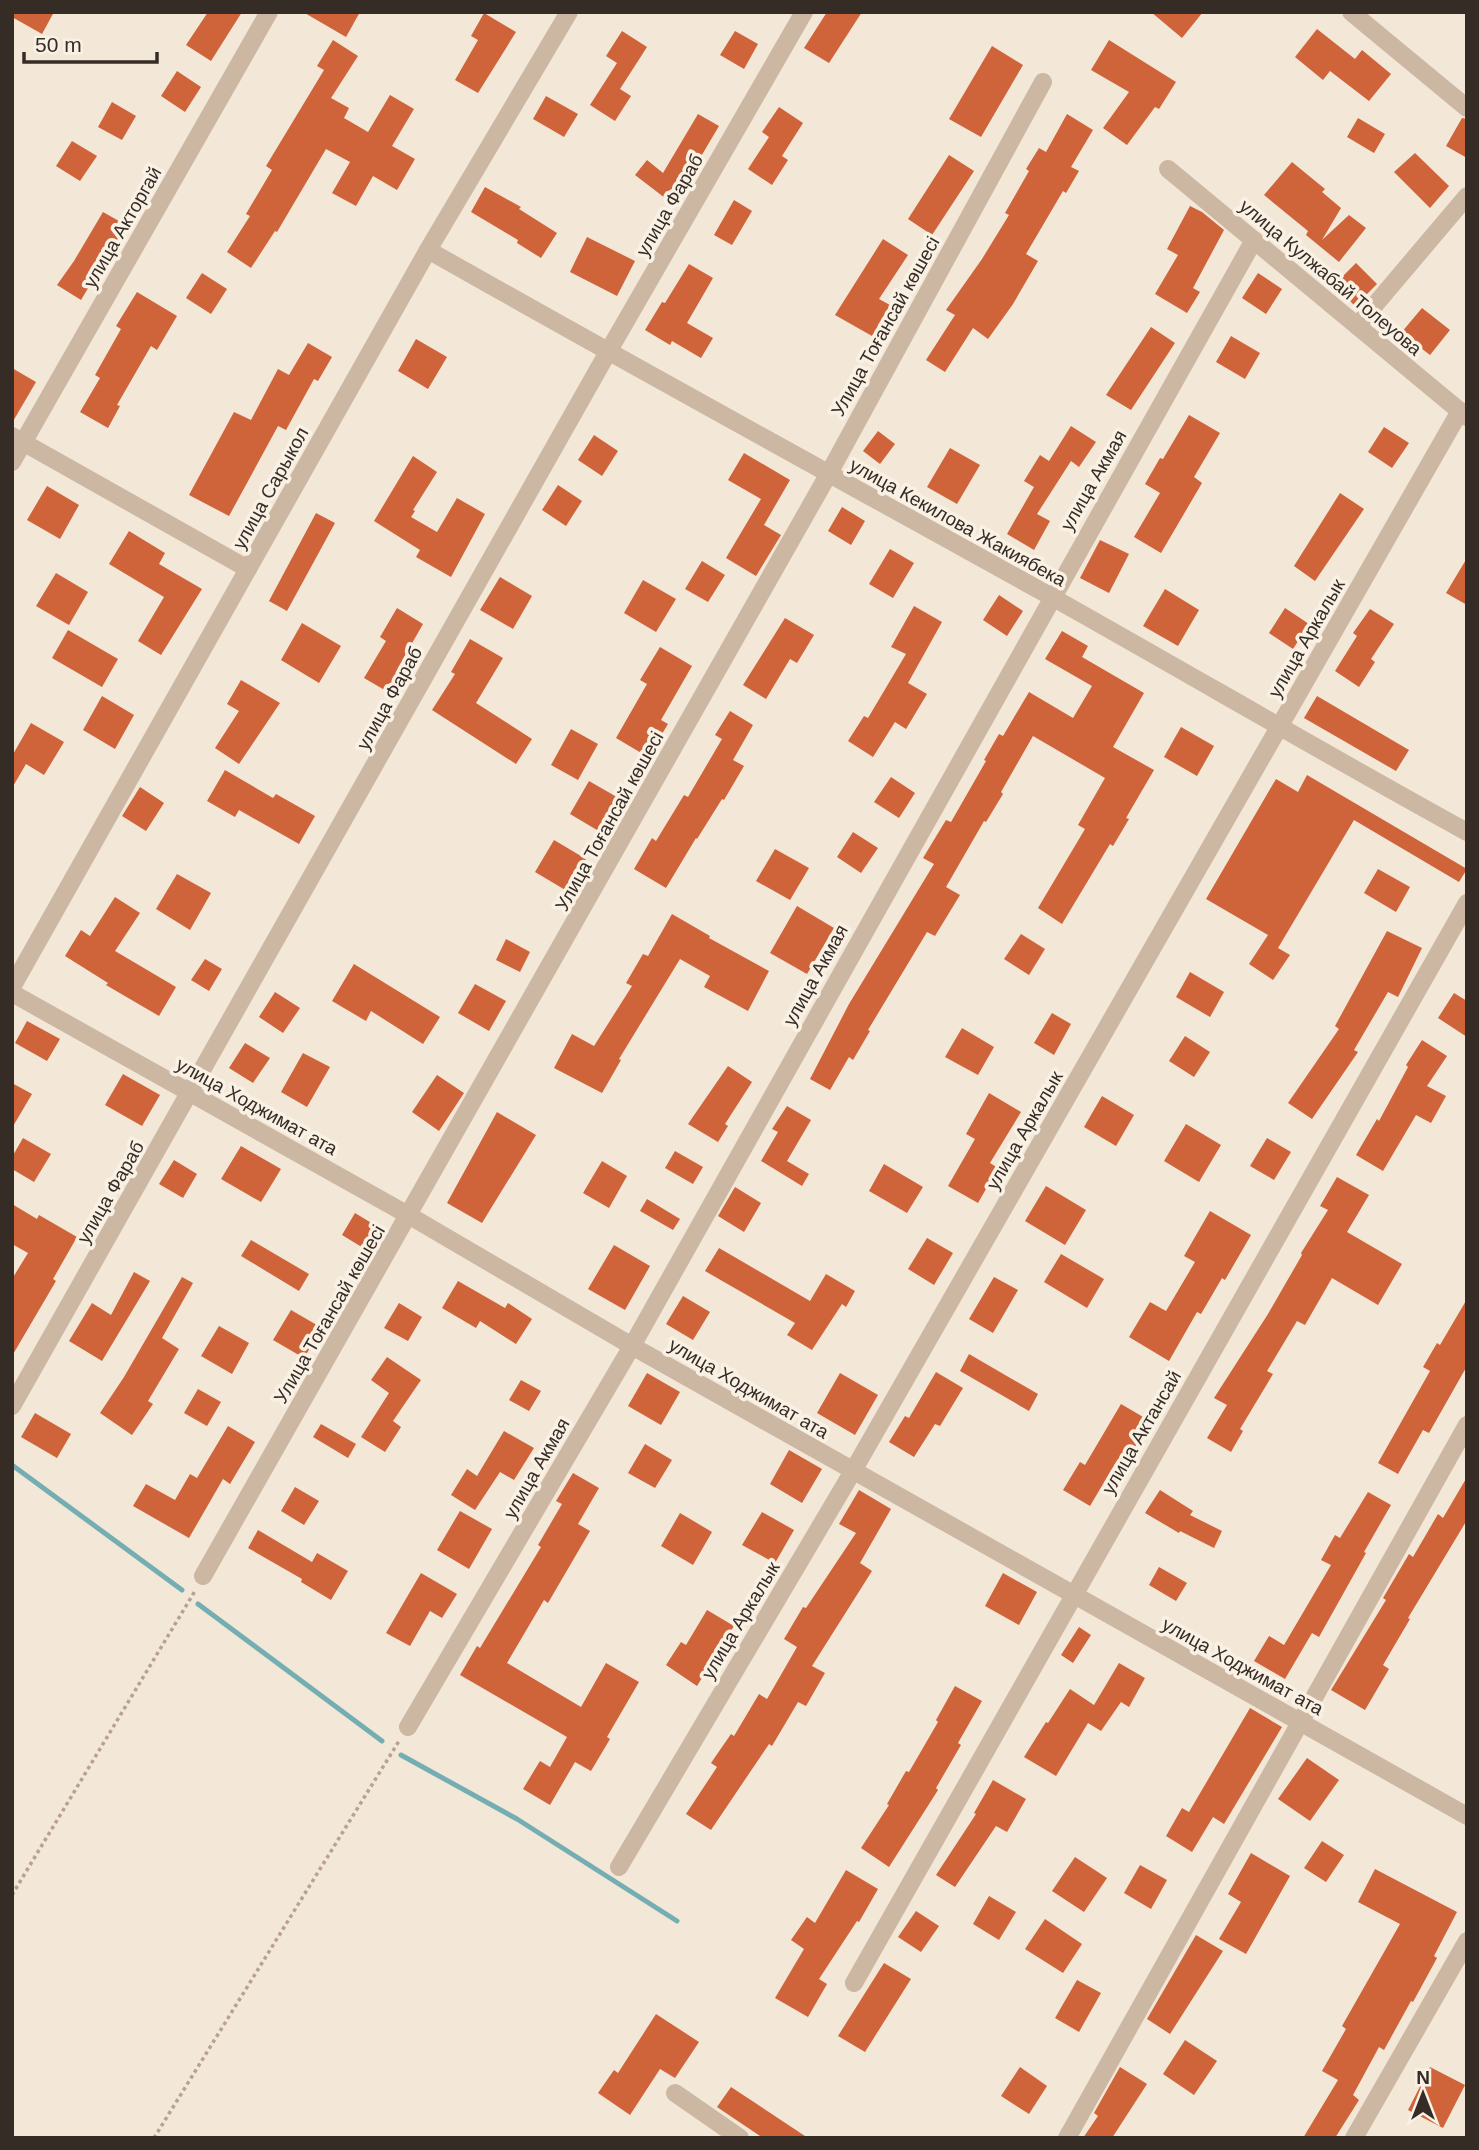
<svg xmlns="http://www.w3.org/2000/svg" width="1479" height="2150" font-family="Helvetica,sans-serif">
<rect width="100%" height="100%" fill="#f3e7d8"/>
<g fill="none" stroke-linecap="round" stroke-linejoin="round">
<g stroke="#75aeb2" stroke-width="5">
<polyline points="12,1465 182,1590"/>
<polyline points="198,1604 382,1741"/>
<polyline points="401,1755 517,1819 677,1921"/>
</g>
</g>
<g fill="#cf633a">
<polygon points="12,12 54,12 42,34 12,17"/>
<polygon points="208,12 242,12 211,61 186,45"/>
<polygon points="303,12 360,12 346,37"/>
<polygon points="827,12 862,12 829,63 804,48"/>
<polygon points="1151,12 1203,12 1182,38"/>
<polygon points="484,13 516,32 478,93 455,80 478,40 471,36"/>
<polygon points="1317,29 1355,59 1362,50 1391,74 1369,101 1330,71 1323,80 1295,57"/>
<polygon points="622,31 647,47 620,89 631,96 615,121 590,105 617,63 606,56"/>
<polygon points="735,31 758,44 744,69 720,55"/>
<polygon points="333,40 358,56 331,98 349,108 344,118 368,132 390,95 414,109 392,146 415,159 397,190 373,176 356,206 332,193 350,162 326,149 277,232 275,231 251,268 227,252 250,216 246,214 272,170 266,166 324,70 317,66"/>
<polygon points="1109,40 1176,82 1159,109 1155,107 1127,145 1103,128 1129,92 1091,70"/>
<polygon points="992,46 1023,65 981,137 949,119"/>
<polygon points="177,71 201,87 185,112 161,96"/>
<polygon points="546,96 578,114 564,137 533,119"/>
<polygon points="112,102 136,116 122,140 98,127"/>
<polygon points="779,107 803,123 782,156 788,160 772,185 748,169 769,137 762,132"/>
<polygon points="698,114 719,126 690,175 685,172 665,198 635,175 647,160 663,173"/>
<polygon points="1067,114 1093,130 1071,167 1079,171 1066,193 1063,191 1026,254 1038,261 1013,304 988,339 973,328 945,372 926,360 955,315 946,310 982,259 1009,215 1005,213 1029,171 1026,169 1039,148 1046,152"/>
<polygon points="1358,118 1385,134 1374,153 1347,137"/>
<polygon points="1462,118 1467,119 1467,158 1446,146"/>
<polygon points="72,141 97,156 80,181 56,166"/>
<polygon points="1415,153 1449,186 1430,208 1394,172"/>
<polygon points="949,155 974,171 932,235 908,219"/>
<polygon points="1292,162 1325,189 1322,192 1341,208 1322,240 1349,215 1366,228 1339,262 1306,235 1308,231 1264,195"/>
<polygon points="485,187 521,207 519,209 557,233 541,258 517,243 518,240 471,212"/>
<polygon points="734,200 752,211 732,245 714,235"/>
<polygon points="1190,206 1202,212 1224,230 1193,288 1200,292 1187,313 1155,294 1178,255 1167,249"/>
<polygon points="103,212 126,225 81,300 57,285 74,261"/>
<polygon points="587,237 635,261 617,296 570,272"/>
<polygon points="883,239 908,255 879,299 890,305 872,336 835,315"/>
<polygon points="1356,263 1377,284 1355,306 1334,285"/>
<polygon points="689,264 713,278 687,323 713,338 701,358 672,341 670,345 645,330 662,302 665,303"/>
<polygon points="202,273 227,289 211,314 186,298"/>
<polygon points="1258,273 1282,289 1266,314 1242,298"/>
<polygon points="137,292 177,316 157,350 151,346 117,405 120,406 108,428 80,412 100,378 95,375 121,329 116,326"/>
<polygon points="1422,308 1450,330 1430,355 1401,333"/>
<polygon points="1151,327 1175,343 1131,410 1106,395"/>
<polygon points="1231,336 1260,353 1245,379 1216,362"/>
<polygon points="416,339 447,357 428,389 398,371"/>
<polygon points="308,343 332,357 318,381 314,379 286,430 278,426 229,516 189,495 234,412 251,420 278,369 289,375"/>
<polygon points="12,368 36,382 12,423"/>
<polygon points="1189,415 1220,433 1194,477 1202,483 1161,553 1134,537 1160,493 1145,484 1160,458 1163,459"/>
<polygon points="1071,426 1096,442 1079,467 1071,461 1037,514 1050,521 1034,550 1007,534 1034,487 1024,481 1040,455 1049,461"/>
<polygon points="1384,427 1409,443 1392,468 1368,452"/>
<polygon points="878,431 895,444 880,464 863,451"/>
<polygon points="594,435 618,451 602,476 578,460"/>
<polygon points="950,448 980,465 957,504 927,487"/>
<polygon points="744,453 790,480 764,525 781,535 756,576 726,558 761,499 728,480"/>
<polygon points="413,456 437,472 413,510 415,511 411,517 437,532 457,498 485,514 451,577 416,557 420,550 374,521"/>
<polygon points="558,485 582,501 566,526 542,510"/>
<polygon points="47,486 79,505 60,539 27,520"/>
<polygon points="1340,493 1364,509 1315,581 1294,566"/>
<polygon points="842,507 865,521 851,545 828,531"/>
<polygon points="316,513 335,523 287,611 269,601"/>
<polygon points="129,531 165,553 159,564 202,589 161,655 138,641 164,597 109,564"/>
<polygon points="1100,540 1129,554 1109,593 1080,578"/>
<polygon points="890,549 914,563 893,598 869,584"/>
<polygon points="1467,558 1467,605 1446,593"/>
<polygon points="702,561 725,575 708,602 685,589"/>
<polygon points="56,573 88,592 69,625 36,606"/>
<polygon points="500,577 532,596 513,629 480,610"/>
<polygon points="643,580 676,599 656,632 624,613"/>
<polygon points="1165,589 1199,610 1178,646 1143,626"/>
<polygon points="999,595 1023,611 1007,636 983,620"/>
<polygon points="914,606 942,622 908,683 927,694 906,729 895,722 873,757 848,741 864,716 868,718 906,654 891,647"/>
<polygon points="397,608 423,624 399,666 402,668 388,692 364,678 386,641 380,637"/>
<polygon points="1285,608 1309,624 1293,649 1269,633"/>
<polygon points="1370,609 1394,624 1371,659 1375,662 1359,687 1335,671 1357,636 1353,633"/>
<polygon points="785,618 814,635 797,663 790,659 766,699 743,685"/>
<polygon points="302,623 341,646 319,683 281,660"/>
<polygon points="68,630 118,659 102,687 52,658"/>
<polygon points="1062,631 1088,646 1082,657 1144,693 1113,747 1154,770 1126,818 1129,819 1113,846 1110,844 1062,924 1038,908 1085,829 1078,825 1105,778 1033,736 1001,792 1003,794 986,822 984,821 946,887 960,895 935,936 927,932 868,1030 870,1031 853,1060 849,1057 830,1090 810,1079 849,1004 934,864 923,858 946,820 951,822 986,761 984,760 999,734 1003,736 1029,692 1073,718 1092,686 1045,659"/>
<polygon points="470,639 503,658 476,703 532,739 516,764 432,710 455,674 451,672"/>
<polygon points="660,647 692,666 661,720 668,724 648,757 616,738 647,684 640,680"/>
<polygon points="241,680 280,703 239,764 215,748 239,711 227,704"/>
<polygon points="102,696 134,715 115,749 83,730"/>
<polygon points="1317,696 1409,750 1396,771 1304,718"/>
<polygon points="730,711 753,725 733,760 744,766 724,800 722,799 697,839 696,838 666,888 634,869 652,838 656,841 684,795 688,797 722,739 715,735"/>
<polygon points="31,723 64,742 44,775 26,764 12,788 12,756"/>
<polygon points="1181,727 1214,746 1197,776 1164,757"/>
<polygon points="571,729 598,744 578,780 551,765"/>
<polygon points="225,770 273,798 276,794 315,816 299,844 239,810 235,817 207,801"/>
<polygon points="1307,775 1467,869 1459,882 1354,820 1278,948 1290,955 1273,980 1249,964 1268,935 1206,899 1276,779 1298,792"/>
<polygon points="891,777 915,793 899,818 874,802"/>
<polygon points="589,781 622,800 602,833 570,814"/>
<polygon points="140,787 164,803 146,831 122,816"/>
<polygon points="853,832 878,848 861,873 837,857"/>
<polygon points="554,840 586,859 567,891 535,872"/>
<polygon points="775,849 809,868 790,900 756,881"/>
<polygon points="1378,869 1410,887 1396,912 1364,893"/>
<polygon points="177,874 211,893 190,930 156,909"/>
<polygon points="115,897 140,913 115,951 176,987 159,1016 106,985 108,983 65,956 81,930 90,936"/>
<polygon points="797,906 834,928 807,974 770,953"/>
<polygon points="672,914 710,936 709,938 769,971 748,1011 704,987 710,976 680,959 619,1059 621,1060 602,1093 554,1068 572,1034 594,1046 632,986 626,983 643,954 648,956"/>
<polygon points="1387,931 1422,948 1398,997 1388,992 1354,1050 1358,1052 1312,1119 1288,1103 1339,1029 1335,1026"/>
<polygon points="1021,934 1045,949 1029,975 1004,959"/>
<polygon points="506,939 530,952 520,972 496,960"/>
<polygon points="205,959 222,969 209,991 191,980"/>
<polygon points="354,964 440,1017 423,1044 371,1011 366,1021 332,1001"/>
<polygon points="1190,972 1224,992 1210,1017 1176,997"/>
<polygon points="475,984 506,1001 489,1031 458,1013"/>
<polygon points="275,992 300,1008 283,1033 259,1017"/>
<polygon points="1454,993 1467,1001 1467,1037 1438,1018"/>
<polygon points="1052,1013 1071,1024 1054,1055 1034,1043"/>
<polygon points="27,1021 60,1039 47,1061 15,1043"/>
<polygon points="962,1028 994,1047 978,1075 945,1057"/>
<polygon points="1185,1036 1210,1052 1194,1077 1169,1061"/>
<polygon points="1422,1040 1447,1056 1427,1086 1446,1096 1431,1123 1416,1115 1383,1171 1356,1155 1377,1119 1379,1121 1408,1067 1406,1065"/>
<polygon points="245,1043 270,1058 253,1083 229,1068"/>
<polygon points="303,1053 330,1067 307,1107 281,1092"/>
<polygon points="728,1066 752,1082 725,1124 728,1126 718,1142 688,1124"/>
<polygon points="123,1074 160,1095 142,1126 105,1105"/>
<polygon points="437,1075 464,1093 439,1131 412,1112"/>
<polygon points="12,1083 32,1094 12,1128"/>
<polygon points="989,1093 1021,1112 990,1163 998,1168 978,1203 948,1186 975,1139 966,1134"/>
<polygon points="1102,1096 1134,1115 1116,1146 1084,1127"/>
<polygon points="787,1106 811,1120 787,1161 809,1174 802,1186 761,1161 778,1132 772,1129"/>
<polygon points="497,1112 536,1135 482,1223 447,1203"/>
<polygon points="1186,1124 1221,1145 1199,1182 1164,1161"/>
<polygon points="23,1138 51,1154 34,1182 12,1169 12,1157"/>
<polygon points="1267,1138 1291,1152 1274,1180 1250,1166"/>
<polygon points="241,1146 281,1169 261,1202 221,1179"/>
<polygon points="675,1151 703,1167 693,1184 665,1168"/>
<polygon points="174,1160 197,1174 183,1198 159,1184"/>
<polygon points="602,1161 627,1176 609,1208 583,1193"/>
<polygon points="884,1164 923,1187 907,1213 869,1191"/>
<polygon points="1337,1177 1369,1195 1347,1232 1402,1264 1378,1305 1332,1278 1305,1325 1297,1321 1267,1371 1273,1374 1240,1429 1243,1431 1231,1452 1207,1438 1227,1405 1214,1398 1268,1314 1302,1255 1301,1253 1328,1210 1320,1206"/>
<polygon points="1046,1186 1086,1210 1065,1245 1025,1221"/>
<polygon points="735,1187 761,1203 744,1232 718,1216"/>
<polygon points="647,1199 680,1219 673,1230 640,1211"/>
<polygon points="12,1204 37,1219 39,1215 77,1237 53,1279 56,1281 12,1356 12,1279 28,1253 12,1244"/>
<polygon points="1210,1211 1251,1235 1225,1280 1222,1278 1201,1314 1197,1312 1169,1361 1129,1337 1150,1302 1166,1311 1195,1262 1184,1256"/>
<polygon points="355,1213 378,1227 365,1249 342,1235"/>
<polygon points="927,1238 953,1253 934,1285 908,1269"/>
<polygon points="251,1240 309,1274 299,1291 241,1256"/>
<polygon points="614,1245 650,1266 625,1310 588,1289"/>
<polygon points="719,1248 810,1301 826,1274 855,1291 846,1307 842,1304 812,1350 787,1335 795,1323 705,1271"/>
<polygon points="1061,1254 1104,1279 1087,1308 1044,1282"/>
<polygon points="134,1272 150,1281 102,1361 69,1341 92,1303 111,1315"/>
<polygon points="182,1277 193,1283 162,1338 179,1349 148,1401 153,1404 132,1435 100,1413 124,1377"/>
<polygon points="994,1277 1018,1290 993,1333 969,1319"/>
<polygon points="458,1281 505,1308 508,1303 532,1319 516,1344 480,1321 476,1328 442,1308"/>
<polygon points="683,1296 710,1312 693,1340 666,1324"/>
<polygon points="1467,1299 1467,1366 1429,1433 1423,1430 1398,1474 1378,1463 1430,1371 1423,1367 1437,1343 1440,1345"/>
<polygon points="399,1303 422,1317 408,1341 384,1328"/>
<polygon points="291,1310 322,1328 304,1358 273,1340"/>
<polygon points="219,1326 249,1343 232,1374 201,1356"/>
<polygon points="969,1354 1038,1394 1029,1411 960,1371"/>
<polygon points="387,1357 421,1380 393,1421 401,1427 385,1452 361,1437 389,1393 371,1380"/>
<polygon points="936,1372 963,1388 940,1426 935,1424 914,1457 889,1442 905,1416 909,1418"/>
<polygon points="647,1373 680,1392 661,1425 628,1406"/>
<polygon points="840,1373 878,1395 855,1435 817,1413"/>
<polygon points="521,1380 541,1391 529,1411 509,1400"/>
<polygon points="198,1389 221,1402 207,1426 184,1413"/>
<polygon points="1121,1404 1150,1421 1124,1466 1116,1462 1090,1506 1063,1490 1080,1462 1085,1465"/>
<polygon points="35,1413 71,1434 57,1458 21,1437"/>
<polygon points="321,1424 356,1444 348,1458 313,1437"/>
<polygon points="228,1426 255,1442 230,1484 223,1479 189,1538 133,1506 146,1484 175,1500 190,1474 197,1478"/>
<polygon points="504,1431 534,1448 514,1480 500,1472 475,1510 451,1495 467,1469 477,1476"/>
<polygon points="645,1444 672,1460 655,1488 628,1473"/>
<polygon points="789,1450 822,1469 802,1503 770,1484"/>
<polygon points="573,1473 599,1488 578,1524 590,1531 548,1603 544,1600 507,1663 581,1707 606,1663 639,1682 607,1737 610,1739 591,1771 575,1762 550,1805 523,1789 540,1761 550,1767 567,1737 460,1675 477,1646 480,1648 541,1547 538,1545 562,1504 556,1501"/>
<polygon points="1467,1477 1467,1520 1408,1618 1410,1619 1383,1665 1389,1669 1365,1710 1331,1690 1386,1600 1383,1598 1409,1554 1413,1557 1438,1514 1443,1518"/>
<polygon points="295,1487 319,1501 304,1525 281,1511"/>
<polygon points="859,1490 891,1509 860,1563 872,1571 812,1666 825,1673 806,1706 798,1702 772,1746 769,1744 711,1830 686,1814 717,1767 711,1763 731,1734 734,1736 759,1694 767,1699 797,1647 784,1639 803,1607 806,1608 856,1533 839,1524"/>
<polygon points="1160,1490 1193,1511 1190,1515 1222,1531 1214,1548 1180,1531 1179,1533 1145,1513"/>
<polygon points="1368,1492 1391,1505 1364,1552 1366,1553 1319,1637 1312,1633 1285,1679 1254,1661 1269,1636 1284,1645 1331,1565 1321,1560 1335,1535 1340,1538"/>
<polygon points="460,1511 492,1529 469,1569 437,1550"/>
<polygon points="762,1512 794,1530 775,1563 742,1545"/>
<polygon points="680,1513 712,1532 693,1565 661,1546"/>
<polygon points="258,1530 312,1562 317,1553 348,1571 331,1600 301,1582 302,1579 248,1548"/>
<polygon points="1159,1567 1187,1583 1176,1601 1149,1585"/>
<polygon points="421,1573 457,1594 442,1618 430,1611 410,1646 386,1633"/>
<polygon points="1003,1573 1037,1592 1019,1625 985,1606"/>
<polygon points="707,1610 734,1626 697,1686 666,1665 681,1642 686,1645"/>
<polygon points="1079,1627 1091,1635 1073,1663 1061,1655"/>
<polygon points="1119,1663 1145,1678 1129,1707 1121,1702 1101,1731 1088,1723 1056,1776 1024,1757 1046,1722 1048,1723 1070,1689 1094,1705"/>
<polygon points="955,1686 982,1701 958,1743 961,1745 936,1788 938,1790 889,1867 861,1848 889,1805 887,1804 906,1771 909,1772 938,1722 936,1720"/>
<polygon points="1250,1708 1282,1727 1224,1824 1213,1817 1192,1852 1166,1836 1182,1808 1189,1812"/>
<polygon points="1307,1758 1339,1780 1310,1821 1278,1799"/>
<polygon points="993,1780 1026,1799 1007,1832 996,1826 955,1887 936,1875 976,1814 974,1813"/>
<polygon points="1322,1841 1344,1855 1326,1882 1304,1868"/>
<polygon points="1251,1853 1290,1876 1246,1954 1219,1939 1241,1902 1228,1894"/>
<polygon points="1075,1857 1107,1878 1084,1912 1052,1891"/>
<polygon points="1140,1865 1167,1880 1151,1909 1124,1893"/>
<polygon points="1375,1869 1457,1912 1434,1956 1437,1958 1413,2002 1411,2001 1384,2050 1379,2047 1353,2095 1359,2100 1335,2138 1303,2138 1338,2080 1322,2071 1346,2029 1342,2026 1400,1924 1358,1902"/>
<polygon points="846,1870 878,1889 859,1922 857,1921 819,1979 827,1984 808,2017 775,1998 804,1949 791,1940 807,1917 815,1923"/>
<polygon points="989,1896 1016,1912 999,1940 973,1924"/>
<polygon points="916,1911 939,1926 921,1952 898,1937"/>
<polygon points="1045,1919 1082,1944 1063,1973 1025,1949"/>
<polygon points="1196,1935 1223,1951 1170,2034 1147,2019"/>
<polygon points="884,1963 911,1979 865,2052 838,2036"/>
<polygon points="1077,1980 1101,1993 1079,2032 1055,2018"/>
<polygon points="656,2014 699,2042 675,2078 660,2069 630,2115 598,2093 614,2070 618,2073"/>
<polygon points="1185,2040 1217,2061 1194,2095 1163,2074"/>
<polygon points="1020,2067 1047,2086 1029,2114 1001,2096"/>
<polygon points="1120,2067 1147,2084 1112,2138 1083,2138 1098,2116 1094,2113"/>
<polygon points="1430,2067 1465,2085 1443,2128 1408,2110"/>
<polygon points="731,2087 808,2138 763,2138 717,2107"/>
</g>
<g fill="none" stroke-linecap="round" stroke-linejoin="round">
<g stroke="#b8a18e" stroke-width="3.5" stroke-dasharray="3.5 3.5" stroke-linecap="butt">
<polyline points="12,1895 195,1591"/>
<polyline points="154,2138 399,1741"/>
</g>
<g stroke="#ccb7a3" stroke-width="18">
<polyline points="1351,12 1467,108"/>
<polyline points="1168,169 1467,417"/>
<path d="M428,250C634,367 843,481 1050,596C1189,674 1327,755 1467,832"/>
<polyline points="1357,326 1467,196"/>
<polyline points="12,436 248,569"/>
<polyline points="12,462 269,12"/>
<polyline points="12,987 428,250 569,12"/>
<polyline points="12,993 410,1216 632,1346 1467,1816"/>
<polyline points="12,1406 608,352 804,12"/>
<polyline points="203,1576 828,475 1043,82"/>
<polyline points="408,1727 632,1346 1254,240"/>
<polyline points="619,1867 853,1471 1460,411"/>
<polyline points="854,1983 1467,903"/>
<polyline points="675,2093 740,2138"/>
<polyline points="1067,2138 1467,1425"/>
<polyline points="1354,2138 1467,1941"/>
</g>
</g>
<g text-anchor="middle" stroke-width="7" stroke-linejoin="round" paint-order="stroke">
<g font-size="19" fill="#362c26" stroke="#faf1e5">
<text transform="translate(669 205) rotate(-60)" y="7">улица Фараб</text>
<text transform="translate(122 227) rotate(-60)" y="7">улица Акторгай</text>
<text transform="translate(1331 277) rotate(40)" y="7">улица Кулжабай Толеуова</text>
<text transform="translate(885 326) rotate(-61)" y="7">Улица Тоғансай көшесі</text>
<text transform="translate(1093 480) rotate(-60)" y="7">улица Акмая</text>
<text transform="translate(270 488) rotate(-61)" y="7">улица Сарыкол</text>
<text transform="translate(958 522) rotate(29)" y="7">улица Кекилова Жакиябека</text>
<text transform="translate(1306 638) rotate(-60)" y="7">улица Аркалык</text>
<text transform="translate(389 698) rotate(-61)" y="7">улица Фараб</text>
<text transform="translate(609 821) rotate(-61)" y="7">Улица Тоғансай көшесі</text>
<text transform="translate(815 975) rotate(-61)" y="7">улица Акмая</text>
<text transform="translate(257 1106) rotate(29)" y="7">улица Ходжимат ата</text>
<text transform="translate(1024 1130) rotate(-60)" y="7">улица Аркалык</text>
<text transform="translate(110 1192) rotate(-60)" y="7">улица Фараб</text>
<text transform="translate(329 1314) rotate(-60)" y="7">Улица Тоғансай көшесі</text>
<text transform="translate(749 1388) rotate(30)" y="7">улица Ходжимат ата</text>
<text transform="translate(1141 1432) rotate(-60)" y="7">улица Актансай</text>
<text transform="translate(536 1468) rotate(-60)" y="7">улица Акмая</text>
<text transform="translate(740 1620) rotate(-59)" y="7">улица Аркалык</text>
<text transform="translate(1243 1666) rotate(29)" y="7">улица Ходжимат ата</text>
</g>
</g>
<rect width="1479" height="2150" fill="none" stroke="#362c26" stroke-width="28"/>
<g transform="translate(1423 2094)" stroke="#faf1e5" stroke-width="5" paint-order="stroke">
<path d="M0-5L12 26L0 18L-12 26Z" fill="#362c26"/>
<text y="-10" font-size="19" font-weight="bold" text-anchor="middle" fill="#362c26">N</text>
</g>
<path d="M24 52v10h133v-10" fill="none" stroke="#362c26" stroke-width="3.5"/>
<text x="35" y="52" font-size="21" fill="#362c26" stroke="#faf1e5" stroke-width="5" paint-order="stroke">50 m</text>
</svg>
